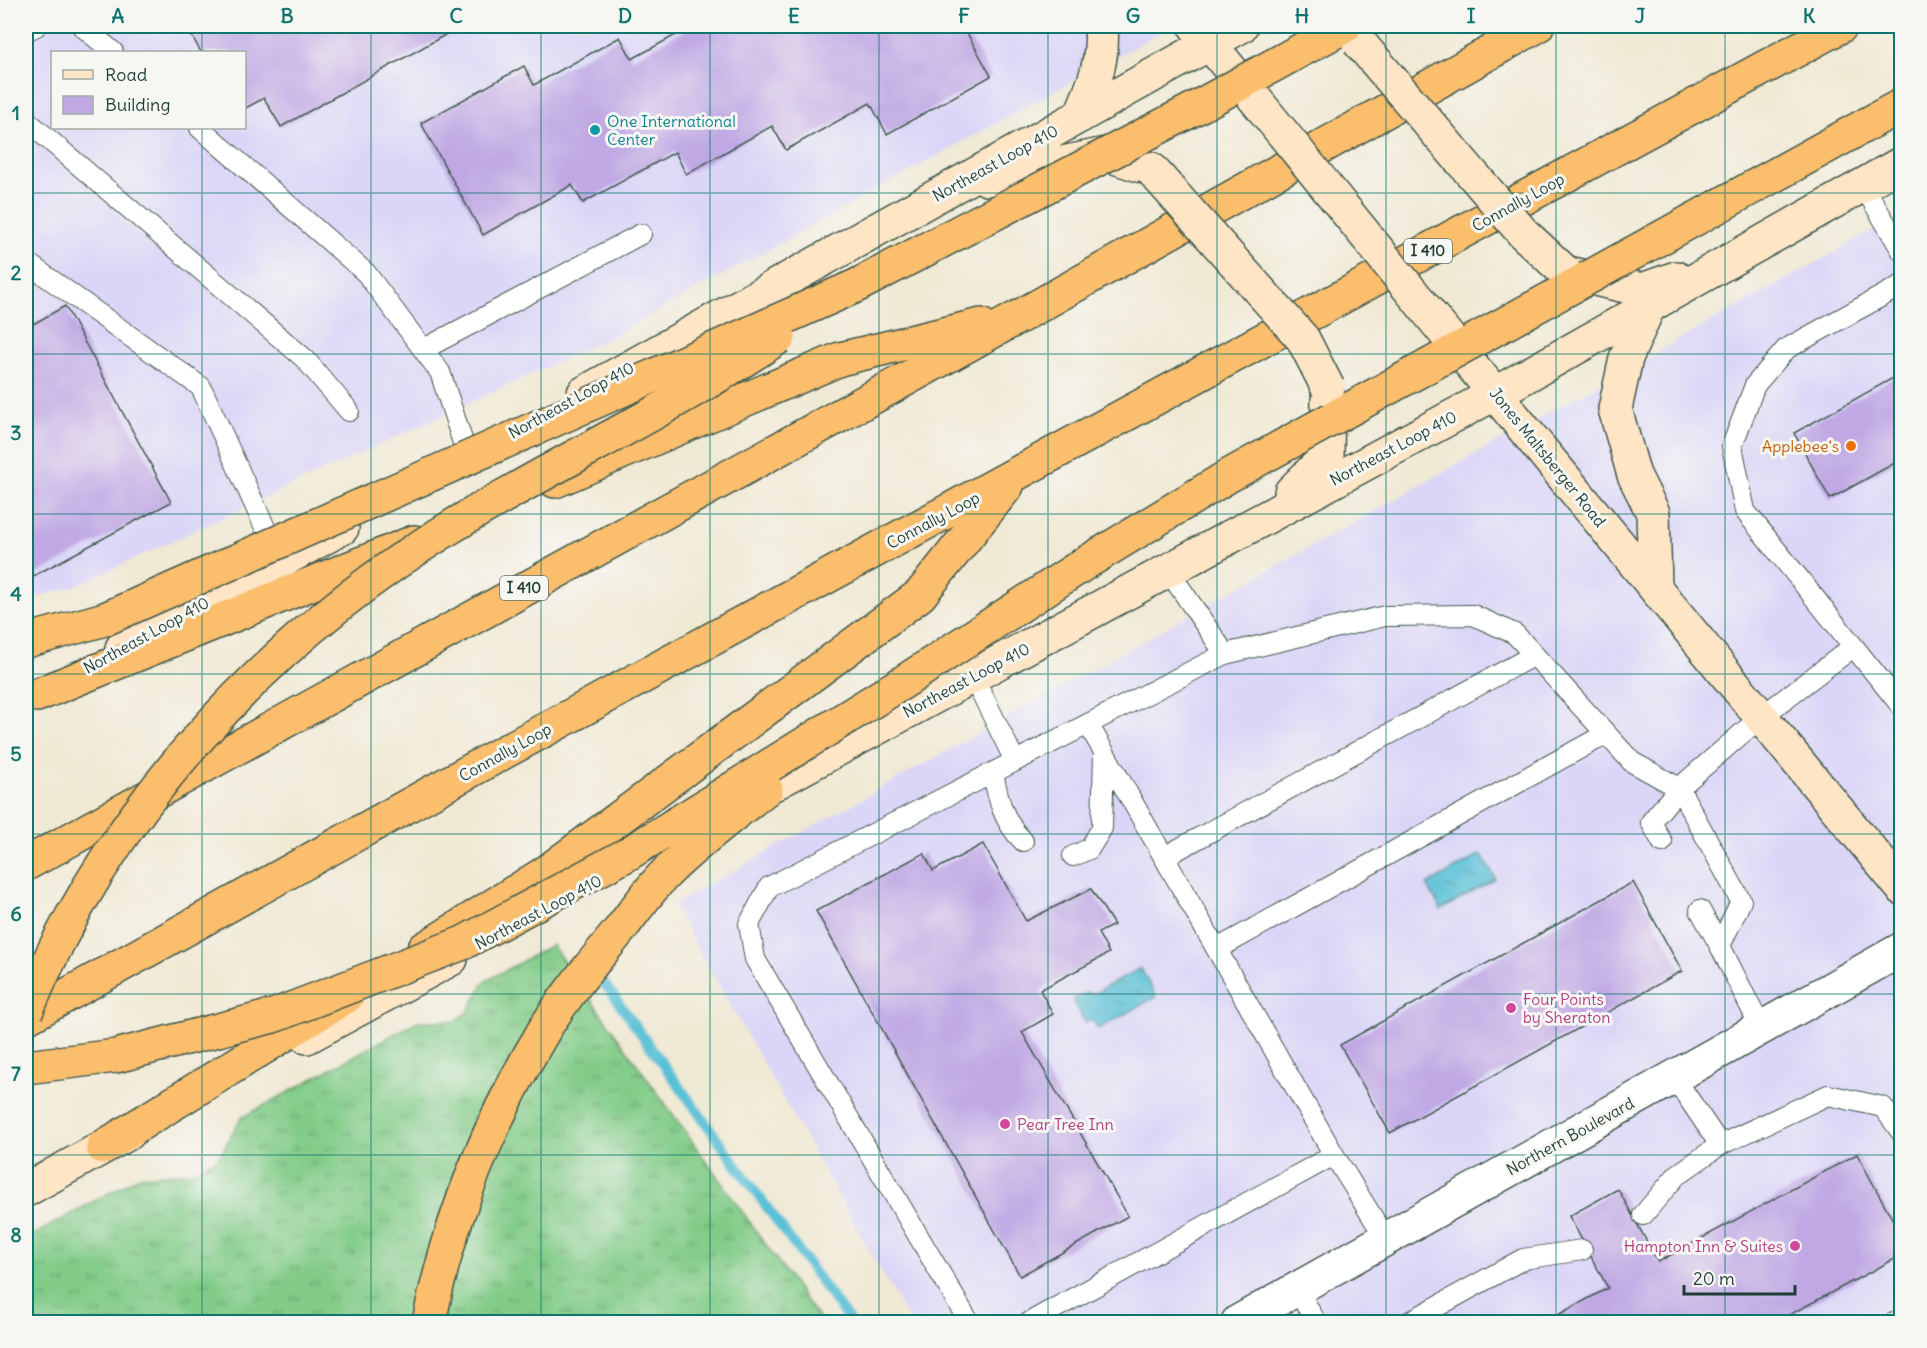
<svg xmlns="http://www.w3.org/2000/svg" width="1927" height="1348" font-family="Delius,sans-serif">
<defs>
<pattern id="grass-tufts" width="24" height="20" patternUnits="userSpaceOnUse" patternTransform="scale(1.5)"><rect width="24" height="20" fill="#82cc88"/><path d="M3 7l-1-3M5 7V3M7 7l1-3M15 17l-1-3M17 17v-4M19 17l1-3" fill="none" stroke="#6aa770"/></pattern>
<pattern id="water-ripples" width="26" height="14" patternUnits="userSpaceOnUse" patternTransform="scale(1.5)"><rect width="26" height="14" fill="#59c0d7"/><path d="M2 4q2-2 4 0t4 0M15 11q2-2 4 0t4 0" fill="none" stroke="#499daf"/></pattern>
</defs>
<rect width="100%" height="100%" fill="#f6f6f2"/>
<filter id="ink" filterUnits="userSpaceOnUse"><feTurbulence type="fractalNoise" baseFrequency=".0167" numOctaves="2"/><feDisplacementMap in="SourceGraphic" scale="12" xChannelSelector="R" yChannelSelector="G"/><feConvolveMatrix kernelMatrix="1 2 1 2 8 2 1 2 1" color-interpolation-filters="sRGB"/></filter>
<filter id="wash" filterUnits="userSpaceOnUse"><feTurbulence type="fractalNoise" baseFrequency=".008" numOctaves="4" result="noise"/><feDisplacementMap in="SourceGraphic" scale="24" xChannelSelector="R" yChannelSelector="G"/><feGaussianBlur stdDeviation="1.35" result="paint"/><feColorMatrix in="noise" values="0 0 0 0 0 0 0 0 0 0 0 0 0 0 0 0 0 1.4 0 .05"/><feComposite in="paint" operator="in"/></filter>
<g filter="url(#wash)">
<rect width="100%" height="100%" fill="#f0e9d4"/>
<g fill="#dbd6f7" fill-rule="evenodd">
<path d="M26,26H1172L611,337L76,586L26,600ZM52,52H244V128H52Z"/>
<polygon points="1901,215 1901,1322 910,1322 673,905"/>
</g>
<polygon fill="url(#grass-tufts)" stroke="#50845e" stroke-width="1.5" points="552,945 821,1322 26,1322 26,1239 140,1176 192,1172 218,1158 241,1118 418,1021 455,1021 468,1012 484,982"/>
<g fill="url(#water-ripples)" stroke="#3c7e86" stroke-width="1.5">
<polygon points="1481,854 1496,879 1441,910 1427,885"/>
<polygon points="1141,968 1156,997 1098,1029 1092,1019 1085,1022 1073,1000 1088,992 1091,995"/>
</g>
<g fill="none" stroke-linecap="round" stroke-linejoin="round">
<polyline stroke="#59c0d7" stroke-width="10" points="602,980 850,1322"/>
</g>
<g id="blocks">
<g fill="#c0a8e4">
<polygon points="186,26 461,26 281,127 264,98 244,109 244,52 201,52"/>
<polygon points="692,26 731,26 734,31 745,26 963,26 991,76 887,134 870,103 786,150 772,126 686,174 675,152 583,203 572,185 483,235 421,123 524,66 534,85 620,37 632,59"/>
<polygon points="65,306 171,502 26,580 26,328"/>
<polygon points="1902,373 1902,459 1830,499 1794,433"/>
<polygon points="983,844 1026,921 1091,889 1114,925 1098,933 1109,953 1040,990 1053,1014 1022,1032 1128,1216 1020,1276 816,911 924,853 933,871"/>
<polygon points="1633,882 1682,971 1390,1133 1340,1045"/>
<polygon points="1857,1154 1902,1237 1902,1255 1776,1322 1545,1322 1608,1288 1569,1216 1618,1189 1658,1262"/>
</g>
</g>
</g>
<g filter="url(#ink)">
<use href="#blocks" fill-opacity="0" stroke="#3e574c" stroke-width="1.5"/>
<g fill="none" stroke-linecap="round" stroke-linejoin="round">
<g stroke="#3e574c" stroke-width="22">
<g id="lane">
<polyline points="82,26 113,52"/>
<polyline points="26,31 36,26"/>
<polyline points="26,120 305,359 349,411"/>
<polyline points="200,128 366,273 440,372 468,458"/>
<polyline points="1863,185 1902,251"/>
<polyline points="26,262 201,387 277,554"/>
<polyline points="1902,285 1786,349 1755,385 1732,446 1745,511 1902,707"/>
<polyline points="424,349 641,234"/>
<polyline points="1168,570 1225,654 1385,616 1473,615 1515,634 1632,762 1679,788 1761,717 1853,647"/>
<polyline points="973,676 1015,761"/>
<polyline points="1088,724 1334,1155"/>
<path d="M993,773C998,799 1003,821 1023,841"/>
<polyline points="1662,842 1651,822 1679,788 1741,901 1720,946 1761,1028"/>
<polyline points="1073,856 1089,849 1102,828 1104,753"/>
<polyline points="1164,857 1534,655"/>
<polyline points="1700,910 1720,946"/>
<polyline points="1217,949 1606,734"/>
<polyline points="1674,1077 1720,1145 1828,1095 1883,1107 1902,1133"/>
<polyline points="1643,1215 1677,1175 1720,1145"/>
<polyline points="1297,1289 1316,1322"/>
<polyline points="969,1322 755,959 749,924 769,887 1225,654"/>
<polyline points="1030,1322 1334,1155 1386,1239"/>
<polyline points="1409,1322 1523,1259 1582,1250"/>
<polyline points="1895,1322 1902,1319"/>
</g>
</g>
<g stroke="#3e574c" stroke-width="36">
<polyline id="street" points="1238,1322 1902,949"/>
</g>
<g stroke="#3e574c" stroke-width="36">
<g id="secondary">
<polyline points="1195,26 1255,99"/>
<path d="M1080,116C1094,85 1104,60 1101,26"/>
<polyline points="987,179 1105,154 1151,169"/>
<polyline points="1569,273 1642,290 1676,278"/>
<polyline points="1649,306 1626,358 1615,409 1634,475 1653,513 1655,587"/>
<polyline points="1450,339 1902,888"/>
<polyline points="584,393 1241,26"/>
<polyline points="1291,492 1327,456 1328,397"/>
<polyline points="122,648 342,528"/>
<polyline points="742,801 1496,393 1902,163"/>
<polyline points="307,1037 451,959"/>
<polyline points="26,1190 129,1133"/>
</g>
</g>
<g stroke="#3e574c" stroke-width="36">
<g id="highway">
<polyline points="555,481 840,359 981,325"/>
<polyline points="37,695 414,542"/>
<polyline points="26,864 1024,314 1537,26"/>
<polyline points="424,949 545,873 920,595 1007,486"/>
<polyline points="26,1018 504,752 1841,26"/>
<polyline points="103,1147 347,996"/>
</g>
</g>
<use href="#lane" stroke="#fff" stroke-width="20"/>
<use href="#street" stroke="#fff" stroke-width="33"/>
<use href="#secondary" stroke="#fde5c5" stroke-width="33"/>
<use href="#highway" stroke="#fabe6d" stroke-width="33"/>
<g stroke="#3e574c" stroke-width="36" stroke-linecap="butt">
<g id="secondary-bridge">
<polyline points="1358,41 1523,233 1565,272"/>
<polyline points="1255,99 1450,339"/>
<polyline points="1151,169 1303,339 1328,388"/>
</g>
</g>
<g stroke="#3e574c" stroke-width="36" stroke-linecap="butt">
<g id="highway-bridge">
<polyline points="26,641 105,619 856,286 1190,111 1345,26"/>
<path d="M26,1012C109,810 265,641 451,527C559,461 674,408 779,337"/>
<polyline points="26,1067 116,1056 273,1016 463,943 626,855 902,683 1084,564 1230,475 1902,105"/>
<path d="M429,1322C449,1221 490,1121 543,1032C564,996 593,963 619,931C634,912 648,891 665,874C696,843 731,817 766,789"/>
</g>
</g>
<use href="#secondary-bridge" stroke="#fde5c5" stroke-width="33"/>
<use href="#highway-bridge" stroke="#fabe6d" stroke-width="33"/>
</g>
</g>
<path fill="none" stroke="#0f766e" stroke-width="1.5" stroke-opacity="0.55" d="M202,26V52M371,26V1322M541,26V1322M710,26V1322M879,26V1322M1048,26V1322M1217,26V1322M1386,26V1322M1556,26V1322M1725,26V1322M202,128V1322M26,193H1902M26,354H1902M26,514H1902M26,674H1902M26,834H1902M26,994H1902M26,1155H1902"/>
<circle fill="#0f9aa8" stroke="#f6f6f2" stroke-width="2" cx="595" cy="130" r="6"/>
<circle fill="#e8710a" stroke="#f6f6f2" stroke-width="2" cx="1851" cy="446" r="6"/>
<g fill="#d1479c" stroke="#f6f6f2" stroke-width="2">
<circle cx="1511" cy="1008" r="6"/>
<circle cx="1005" cy="1124" r="6"/>
<circle cx="1795" cy="1246" r="6"/>
</g>
<g text-anchor="middle" stroke-width="6" stroke-linejoin="round" paint-order="stroke">
<g fill="#f6f6f2" stroke="#60746d" stroke-width="1.5">
<rect x="1404" y="239" width="48" height="24" rx="4.5"/>
<rect x="500" y="576" width="48" height="24" rx="4.5"/>
</g>
<g font-size="15" font-weight="bold" fill="#1f3d34">
<text x="1428" y="256">I 410</text>
<text x="524" y="593">I 410</text>
</g>
<g font-size="16" fill="#0d838f" stroke="#f6f6f2" text-anchor="start">
<text x="607" y="127">One International<tspan x="607" dy="18">Center</tspan></text>
</g>
<g font-size="16" fill="#1f3d34" stroke="#f6f6f2">
<text transform="translate(995 163) rotate(-29)" y="6">Northeast Loop 410</text>
<text transform="translate(1518 202) rotate(-29)" y="6">Connally Loop</text>
<text transform="translate(571 400) rotate(-29)" y="6">Northeast Loop 410</text>
<text transform="translate(1393 448) rotate(-28)" y="6">Northeast Loop 410</text>
<text transform="translate(1548 457) rotate(51)" y="6">Jones Maltsberger Road</text>
<text transform="translate(933 520) rotate(-28)" y="6">Connally Loop</text>
<text transform="translate(146 635) rotate(-29)" y="6">Northeast Loop 410</text>
<text transform="translate(966 680) rotate(-28)" y="6">Northeast Loop 410</text>
<text transform="translate(505 752) rotate(-29)" y="6">Connally Loop</text>
<text transform="translate(538 912) rotate(-28)" y="6">Northeast Loop 410</text>
<text transform="translate(1570 1136) rotate(-29)" y="6">Northern Boulevard</text>
</g>
<g font-size="16" fill="#c56008" stroke="#f6f6f2" text-anchor="end">
<text x="1839" y="452">Applebee's</text>
</g>
<g font-size="16" fill="#b23c85" stroke="#f6f6f2" text-anchor="start">
<text x="1523" y="1005">Four Points<tspan x="1523" dy="18">by Sheraton</tspan></text>
<text x="1017" y="1130">Pear Tree Inn</text>
<text x="1783" y="1252" text-anchor="end">Hampton Inn &amp; Suites</text>
</g>
</g>
<rect width="1927" height="1348" fill="none" stroke="#f6f6f2" stroke-width="66"/>
<rect x="51" y="51" width="195" height="78" fill="#f6f6f2" stroke="#a0aca6" stroke-width="1.5"/>
<rect x="63" y="70" width="30" height="9" fill="#fde5c5" stroke="#a0aca6" stroke-width="1.5"/>
<text x="105" y="81" font-size="18" fill="#1f3d34">Road</text>
<rect x="63" y="96" width="30" height="18" fill="#c0a8e4" stroke="#a0aca6" stroke-width="1.5"/>
<text x="105" y="111" font-size="18" fill="#1f3d34">Building</text>
<path d="M1684 1285v9h111v-9" fill="none" stroke="#1f3d34" stroke-width="3"/>
<text x="1693" y="1285" font-size="18" fill="#1f3d34" stroke="#f6f6f2" stroke-width="4.5" paint-order="stroke">20 m</text>
<rect x="33" y="33" width="1861" height="1282" fill="none" stroke="#0f766e" stroke-width="2"/>
<g font-size="20" text-anchor="middle" font-weight="bold" fill="#0f766e">
<text x="118" y="23">A</text>
<text x="287" y="23">B</text>
<text x="456" y="23">C</text>
<text x="625" y="23">D</text>
<text x="794" y="23">E</text>
<text x="964" y="23">F</text>
<text x="1133" y="23">G</text>
<text x="1302" y="23">H</text>
<text x="1471" y="23">I</text>
<text x="1640" y="23">J</text>
<text x="1809" y="23">K</text>
<text x="16" y="120">1</text>
<text x="16" y="280">2</text>
<text x="16" y="440">3</text>
<text x="16" y="601">4</text>
<text x="16" y="761">5</text>
<text x="16" y="921">6</text>
<text x="16" y="1081">7</text>
<text x="16" y="1242">8</text>
</g>
</svg>
